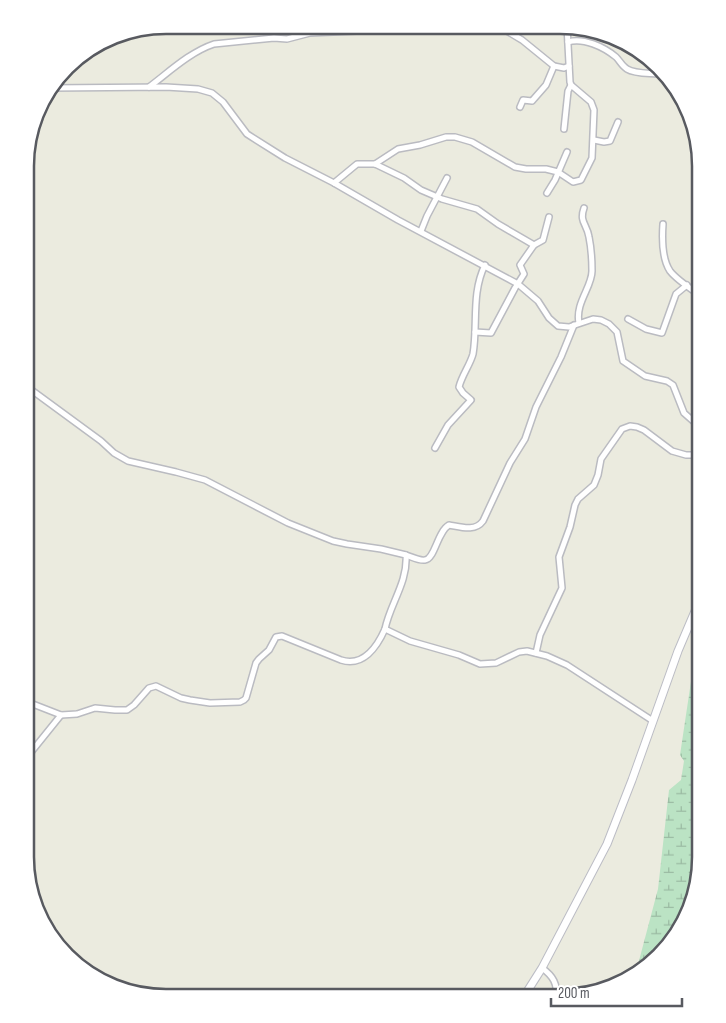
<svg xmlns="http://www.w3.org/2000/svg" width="726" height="1023" font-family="'Sofia Sans Condensed',sans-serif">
<defs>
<pattern id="wetland-marsh" width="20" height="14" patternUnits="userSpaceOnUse" patternTransform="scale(1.25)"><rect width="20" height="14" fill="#bbe3c4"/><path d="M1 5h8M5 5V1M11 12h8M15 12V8" fill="none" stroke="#9bbba3"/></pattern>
</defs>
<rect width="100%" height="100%" fill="#ebebdf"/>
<polygon fill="url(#wetland-marsh)" points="701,667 701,867 677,936 636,972 658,889 669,790 681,780 684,761 680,755 693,668"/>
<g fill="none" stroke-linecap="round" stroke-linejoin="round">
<g stroke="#babbc1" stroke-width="8">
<g id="street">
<polyline points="429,26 439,27 455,26"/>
<polyline points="500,27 522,40 554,66 564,68 569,66"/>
<path d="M568,42C583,37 604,47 616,57C620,61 622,66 627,69C635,74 649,73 658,74"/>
<path d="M149,87C169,72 190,52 214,44L274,38L287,39L310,33L356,31L375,26"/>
<polyline points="50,88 166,87 198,89 212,93 223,102 247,134 285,158 334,183 398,220 518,284 538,301 549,318 558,326 569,327 593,319 601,320 609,324 617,332 623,361 645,376 667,381 673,385 684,413 701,428"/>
<polyline points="685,102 687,104"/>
<polyline points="520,107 523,100 532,101 546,85 554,66"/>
<polyline points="564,129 568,91 571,85"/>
<polyline points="594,140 604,142 610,141 618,122"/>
<polyline points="375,164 398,149 420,145 446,137 455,137 472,142 515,167 526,169 546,169 558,172 573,182 581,180 592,158 594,110 591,102 571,85 570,82 567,26"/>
<polyline points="334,183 357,164 375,164 404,178 421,190 442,199 477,209 498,224 534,245 543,240 549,217"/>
<polyline points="547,193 555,180 567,152"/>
<path d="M663,224C662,238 662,259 670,271C677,280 691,289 701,296"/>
<polyline points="421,231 427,216 447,178"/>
<polyline points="628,319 646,329 662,333 676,294 687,285"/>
<path d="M579,323C575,303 592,287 592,271C592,260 591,247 589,237C587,224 579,222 584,208"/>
<polyline points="475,332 491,333 515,288 524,274 520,265 534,245"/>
<path d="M26,386L101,441L114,453L128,461L176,472L205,480L288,523L333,541L347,544L381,549L406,555C408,582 390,604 385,629L410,641L459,655L480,664L496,663L519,652L527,651L547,656L567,665L653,721"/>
<path d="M435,448L448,425L471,400L463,393L459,387C462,375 470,365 473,354C478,325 471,293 485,265"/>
<path d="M406,555C412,557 419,561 425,560C435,559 437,532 449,525C461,527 475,532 483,521L510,463L525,439L536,407L561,357L574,325"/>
<polyline points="536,653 540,635 562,588 559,557 570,527 575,505 578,499 594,485 598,475 601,459 622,429 630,426 637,427 644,430 672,451 686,455 701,455"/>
<polyline points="25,701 61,715"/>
<path d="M25,765L32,751L61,715L77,714L95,708L115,710H127L134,705L149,688L156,686L181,698L190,700L210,703L240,702L244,700L246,698L256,663L259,659L269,650L276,637L282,636L341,660C363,667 377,647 385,629"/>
<path d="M542,968C553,976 558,984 556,998"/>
</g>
</g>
<g stroke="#bcbdc5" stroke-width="9">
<polyline id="secondary" points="523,998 542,968 607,844 632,780 678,651 701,597"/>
</g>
<use href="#street" stroke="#fff" stroke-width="5"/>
<use href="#secondary" stroke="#fff" stroke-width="7"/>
</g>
<path d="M0 0H726V1023H0ZM166 34H560A132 132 0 0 1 692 166V857A132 132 0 0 1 560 989H166A132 132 0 0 1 34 857V166A132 132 0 0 1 166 34Z" fill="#fff" fill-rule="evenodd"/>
<path fill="none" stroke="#585a60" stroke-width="2.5" d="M166 34H560A132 132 0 0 1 692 166V857A132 132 0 0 1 560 989H166A132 132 0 0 1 34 857V166A132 132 0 0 1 166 34Z"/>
<path d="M551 998v8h131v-8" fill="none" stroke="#585a60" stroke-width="2.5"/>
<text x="558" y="998" font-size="15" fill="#585a60" stroke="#ffffff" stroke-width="4" paint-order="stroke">200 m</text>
</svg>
